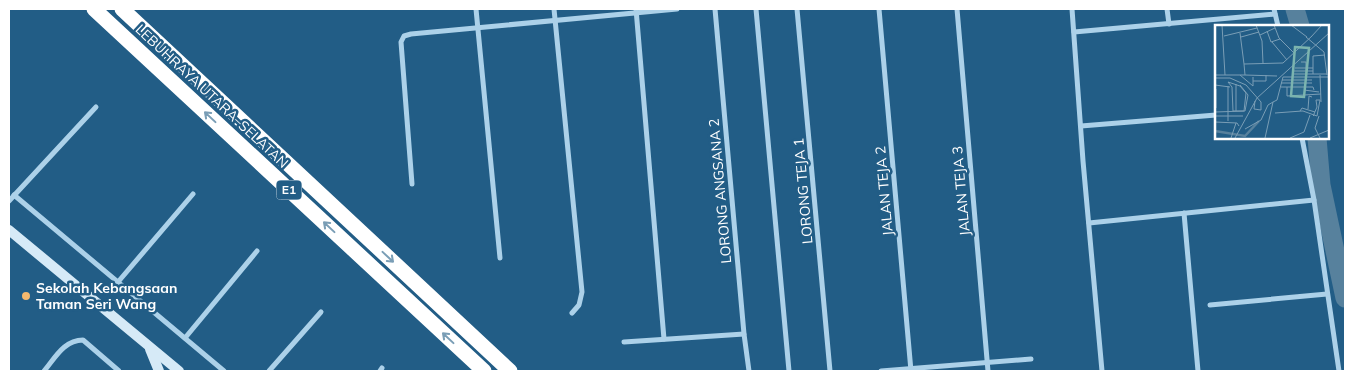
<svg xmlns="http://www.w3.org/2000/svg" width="1354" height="380" font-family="Mulish,sans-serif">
<rect width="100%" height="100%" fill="#225d86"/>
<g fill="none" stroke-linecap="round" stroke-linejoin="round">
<g stroke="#57819d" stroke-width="19">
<polyline points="1295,9 1300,26"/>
<polyline points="1317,138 1321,185 1345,298"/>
</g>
<g stroke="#acd1e9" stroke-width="5">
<polyline points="476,9 500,258"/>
<polyline points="554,9 582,292 579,305 572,313"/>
<polyline points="636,9 664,339"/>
<polyline points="715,9 744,334 749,371"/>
<polyline points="756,9 789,371"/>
<polyline points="797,9 830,371"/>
<polyline points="879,9 911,371"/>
<polyline points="957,9 988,371"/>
<polyline points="1072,9 1083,161 1102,371"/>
<polyline points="1167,9 1169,24"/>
<polyline points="1274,9 1278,26"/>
<polyline points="1074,32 1275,14"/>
<polyline points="1081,126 1216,115"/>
<polyline points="1302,138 1314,200 1339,371"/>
<polyline points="412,184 401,42 404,36 411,34 677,9"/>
<polyline points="14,195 224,371"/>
<polyline points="9,201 96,107"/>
<polyline points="1184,213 1198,371"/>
<polyline points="1089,223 1314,200"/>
<polyline points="118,282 193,194"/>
<polyline points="1210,305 1327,294"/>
<polyline points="185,338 257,251"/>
<polyline points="624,342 744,334"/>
<path d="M44,371C55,358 64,340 83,340L119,371"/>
<polyline points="269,371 321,312"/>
<polyline points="380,371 382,368"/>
<polyline points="881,371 1031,359"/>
</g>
<g stroke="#d6eaf7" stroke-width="10">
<polyline points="9,230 179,371"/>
<polyline points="150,349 159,371"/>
</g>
<g stroke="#fff" stroke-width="15">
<polyline points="94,9 484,371"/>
<polyline points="122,9 510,371"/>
</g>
</g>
<defs><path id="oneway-shaft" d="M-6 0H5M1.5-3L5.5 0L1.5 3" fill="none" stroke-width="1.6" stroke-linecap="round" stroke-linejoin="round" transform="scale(1.25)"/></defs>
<g stroke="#7a9eb6">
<use href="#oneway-shaft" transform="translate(210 117) rotate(-137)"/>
<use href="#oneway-shaft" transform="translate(329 227) rotate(-137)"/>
<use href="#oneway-shaft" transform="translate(388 257) rotate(43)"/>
<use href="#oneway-shaft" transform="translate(448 338) rotate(-137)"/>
</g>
<circle fill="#f5b96e" stroke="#225d86" stroke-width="2" cx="26" cy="296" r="5"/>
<g text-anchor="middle" stroke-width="5" stroke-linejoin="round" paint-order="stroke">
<rect fill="#225d86" stroke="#bdcedb" stroke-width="1" x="276.5" y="180.5" width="25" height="19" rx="4"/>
<g font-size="12" font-weight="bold" fill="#fff">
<text x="289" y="194">E1</text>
</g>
<g font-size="14" fill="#fff" stroke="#225d86">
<text transform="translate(212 96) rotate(43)" y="5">LEBUHRAYA UTARA–SELATAN</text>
<text transform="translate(720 191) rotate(-95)" y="5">LORONG ANGSANA 2</text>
<text transform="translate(803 191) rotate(-95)" y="5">LORONG TEJA 1</text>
<text transform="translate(884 191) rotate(-95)" y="5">JALAN TEJA 2</text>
<text transform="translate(961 191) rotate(-95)" y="5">JALAN TEJA 3</text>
</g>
<g font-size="14" font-weight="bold" fill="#fff" stroke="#225d86" text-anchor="start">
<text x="36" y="293">Sekolah Kebangsaan<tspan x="36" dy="16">Taman Seri Wang</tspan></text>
</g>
</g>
<g transform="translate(1215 25)">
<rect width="114" height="114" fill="#225d86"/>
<path fill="none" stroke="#57819d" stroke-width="2.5" d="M0,106L30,111L44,96"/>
<path fill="none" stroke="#7a9eb6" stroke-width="1" d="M7,0L10,50M41,0L47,16L48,38M59,0L64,13L79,28M76,0L92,12M52,6L56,17L65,14M25,8L29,39M45,10L60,3M9,11L42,3M26,12L44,7M91,12L109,27L112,50M96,12L107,0M57,17L72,35M86,37H91V49M80,43H98M79,46H98M98,49V31L110,30M0,50H30L29,39L68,38L97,11M25,50L38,61V52M30,50L62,51M105,50L106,77M68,52H114M0,53H15L31,60L46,77V85L39,84L40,76M67,55H97M38,56H51V50M13,57L25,61L31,68L29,86H18L17,62ZM66,58H97M77,59L78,49H112M0,60L15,62M66,62H98L99,65M72,62V71L106,69M89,65L104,67M1,83V64M93,84L94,71L97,72M21,86V59M85,86L87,83L100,87M0,87L30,86L33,70L25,60M60,88L87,86H88L99,90L102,91L105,75H101L102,82L99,89V90L98,91M0,91H28M104,91L100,103L105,113M13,96V61M0,97L22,98L24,101M30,104L46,95L53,80L58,77M16,113L21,98M20,113L42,73L114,8M50,113L58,77L62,75L68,52M75,113L89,107L95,90M95,113L114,105"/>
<path fill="#7bb4af" fill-opacity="0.15" stroke="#7bb4af" stroke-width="2.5" d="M80,22L94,23L89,72L76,71Z"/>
<rect width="114" height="114" fill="none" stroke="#fff" stroke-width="2.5"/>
</g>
<rect width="1354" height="380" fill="none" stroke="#ffffff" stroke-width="20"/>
</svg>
